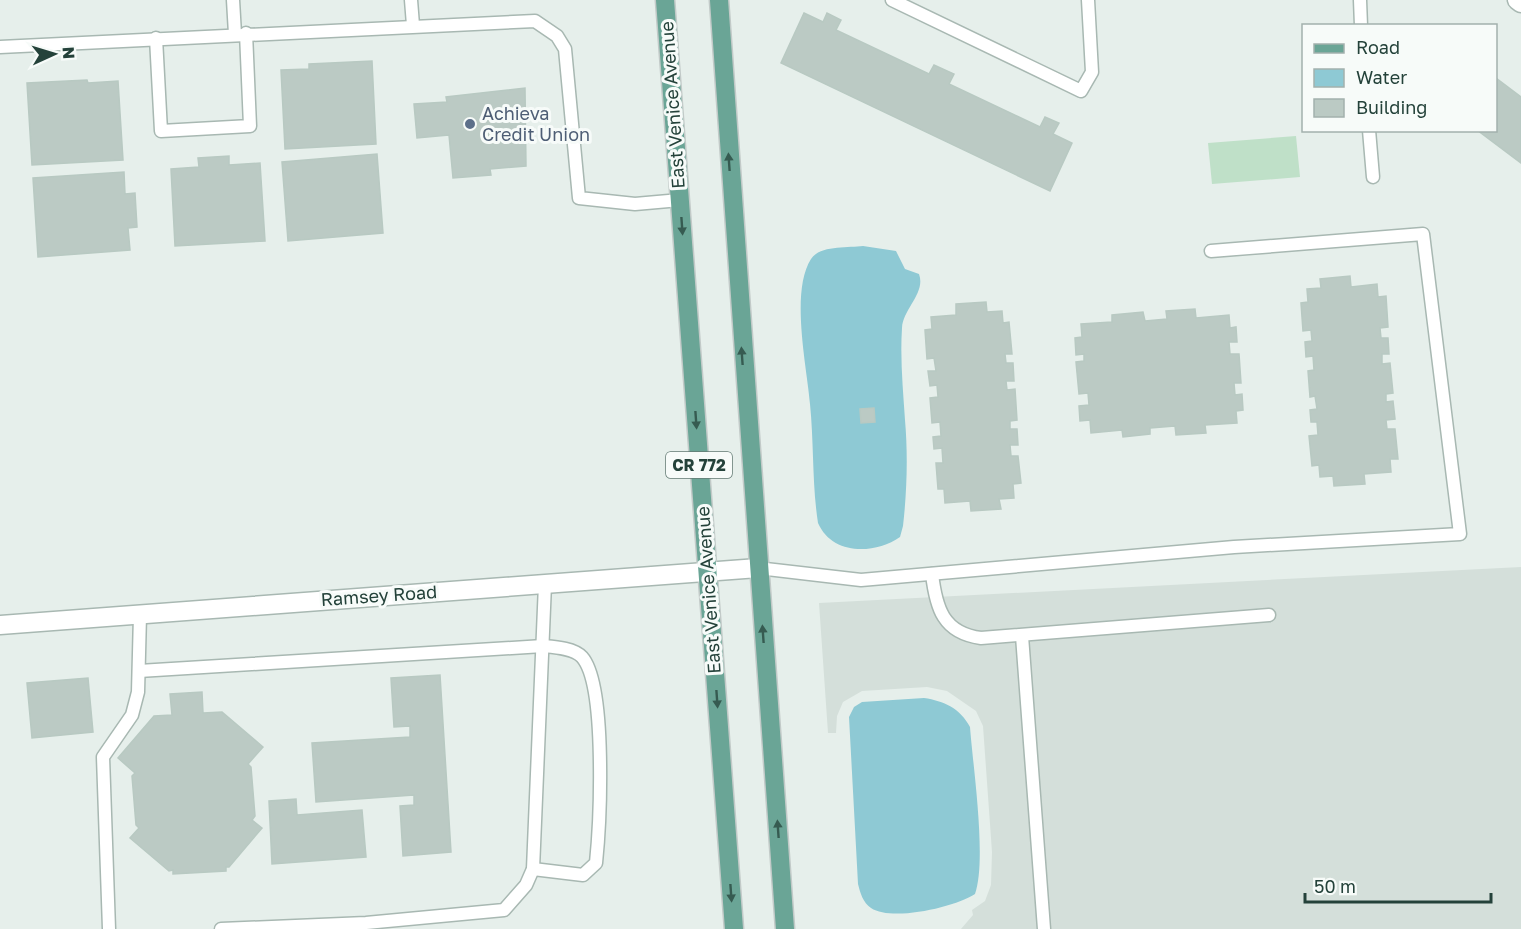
<svg xmlns="http://www.w3.org/2000/svg" width="1521" height="929" font-family="'Golos Text',sans-serif">
<rect width="100%" height="100%" fill="#e6efeb"/>
<polygon fill="#d4dfda" points="1521,567 1521,929 961,929 973,915 972,910 985,901 991,885 992,852 983,726 976,711 947,691 927,687 862,691 843,702 837,716 836,733 828,733 819,603"/>
<polygon fill="#bfe0c8" points="1296,136 1300,177 1212,184 1208,143"/>
<g fill="#8ec9d4">
<path d="M863,246L896,251L905,269L919,274C926,293 903,309 902,328C900,359 903,389 905,420C908,454 907,491 903,526L900,537C874,555 832,555 818,523C812,484 814,444 810,404C807,367 790,292 811,259C820,245 848,248 863,246Z"/>
<path d="M924,698C944,701 960,708 970,727C973,767 987,860 975,894C955,907 892,922 871,908C863,903 860,892 858,884L849,717L854,707L862,702Z"/>
</g>
<g fill="#bbcac4" stroke="#b8c9c2" stroke-width="1.5">
<polygon points="804,13 823,22 827,13 841,20 836,30 929,74 934,65 954,74 949,84 1040,127 1045,117 1059,123 1053,134 1072,143 1050,191 781,63"/>
<polygon points="372,61 376,144 285,149 281,70 309,69 309,64"/>
<polygon points="1496,78 1521,97 1521,163 1477,130 1496,130"/>
<polygon points="87,80 88,83 118,81 123,160 32,165 27,83"/>
<polygon points="525,88 526,166 490,169 491,175 453,178 449,135 417,138 414,104 447,102 446,97"/>
<polygon points="377,154 383,233 288,241 282,162"/>
<polygon points="229,156 229,165 260,163 265,241 175,246 171,169 199,167 198,158"/>
<polygon points="124,172 125,194 135,193 137,227 128,228 130,250 38,257 33,178"/>
<polygon points="1350,276 1351,287 1377,284 1378,297 1386,296 1388,327 1380,328 1381,338 1388,338 1389,354 1382,354 1382,364 1390,363 1393,393 1386,394 1386,402 1393,401 1395,419 1386,420 1387,429 1395,429 1398,459 1390,459 1391,472 1364,474 1365,484 1334,486 1333,476 1320,477 1319,465 1312,466 1309,436 1318,435 1317,422 1311,422 1310,410 1317,409 1315,396 1310,397 1308,371 1314,370 1313,356 1306,357 1305,342 1312,341 1311,330 1303,331 1301,303 1308,302 1307,289 1321,288 1320,279"/>
<polygon points="986,302 987,312 1002,311 1003,323 1009,322 1012,354 1005,354 1006,363 1013,363 1014,381 1006,381 1007,390 1015,389 1017,420 1010,421 1010,429 1017,429 1018,445 1010,445 1011,456 1018,456 1021,483 1013,484 1014,498 999,499 1001,509 971,511 970,501 945,503 944,489 938,489 936,463 943,463 942,448 934,449 933,437 941,436 940,422 932,423 930,398 938,397 937,385 930,386 928,371 936,371 934,358 927,359 925,330 932,329 931,317 956,315 956,304"/>
<polygon points="1195,309 1196,318 1229,315 1230,328 1236,327 1237,342 1229,342 1230,354 1239,354 1241,383 1234,383 1235,395 1242,394 1243,410 1236,411 1237,423 1205,425 1206,433 1176,435 1175,426 1150,428 1150,434 1123,437 1122,430 1091,433 1090,420 1080,421 1079,406 1089,405 1088,393 1079,394 1076,362 1084,361 1084,354 1076,355 1075,338 1082,337 1081,324 1112,322 1112,315 1143,312 1145,321 1167,319 1166,311"/>
<polygon points="874,408 875,422 861,423 860,409"/>
<polygon points="440,675 451,852 403,856 400,806 414,805 414,795 316,802 312,743 410,737 410,726 394,727 391,678"/>
<polygon points="88,678 93,732 32,738 27,683"/>
<polygon points="202,692 203,713 222,712 263,747 248,764 251,767 255,816 252,820 262,828 229,867 226,867 226,871 173,874 173,870 169,871 130,838 139,828 136,825 132,776 135,773 118,758 154,716 172,715 170,694"/>
<polygon points="296,799 297,815 362,810 366,857 272,864 269,801"/>
</g>
<g fill="none" stroke-linecap="round" stroke-linejoin="round">
<g stroke="#a8b8b2" stroke-width="15">
<g id="service">
<polyline points="233,0 235,34"/>
<polyline points="411,0 413,25"/>
<polyline points="892,0 1081,91 1092,72 1088,0"/>
<polyline points="1360,0 1361,26"/>
<polyline points="156,38 161,131 250,126 246,33"/>
<polyline points="0,47 535,21 557,36 565,49 579,198 635,204 680,200"/>
<polyline points="1369,130 1373,177"/>
<polyline points="758,568 861,580 1234,547 1460,534 1423,234 1211,251"/>
<path d="M932,574C936,608 943,633 981,638L1269,615"/>
<polyline points="1022,636 1044,929"/>
<path d="M139,671L543,646C555,647 574,648 582,657C607,685 600,824 596,863L583,875L533,869"/>
<polyline points="109,929 103,757 132,715 138,692 140,615"/>
<polyline points="221,929 366,923 504,910 526,885 533,869 545,584"/>
</g>
</g>
<g stroke="#a8b8b2" stroke-width="21">
<polyline id="minor" points="0,625 758,568"/>
</g>
<g stroke="#a8b8b2" stroke-width="21">
<polyline id="tertiary" points="1517,0 1521,3"/>
</g>
<g stroke="#c2cac8" stroke-width="21">
<g id="primary">
<polyline points="665,0 734,929"/>
<polyline points="719,0 785,929"/>
</g>
</g>
<use href="#service" stroke="#fff" stroke-width="12"/>
<use href="#minor" stroke="#fff" stroke-width="18"/>
<use href="#tertiary" stroke="#fff" stroke-width="18"/>
<use href="#primary" stroke="#6aa596" stroke-width="18"/>
</g>
<defs><path id="oneway-solid" d="M-6-.8H1V-3.2L6.5 0L1 3.2V.8H-6Z" transform="scale(1.5)"/></defs>
<g fill="#365b51">
<use href="#oneway-solid" transform="translate(729 162) rotate(-94)"/>
<use href="#oneway-solid" transform="translate(682 226) rotate(86)"/>
<use href="#oneway-solid" transform="translate(742 356) rotate(-94)"/>
<use href="#oneway-solid" transform="translate(696 420) rotate(86)"/>
<use href="#oneway-solid" transform="translate(763 634) rotate(-94)"/>
<use href="#oneway-solid" transform="translate(717 699) rotate(86)"/>
<use href="#oneway-solid" transform="translate(778 829) rotate(-94)"/>
<use href="#oneway-solid" transform="translate(731 893) rotate(86)"/>
</g>
<circle fill="#5c6f8a" stroke="#f7fbf9" stroke-width="2" cx="470" cy="124" r="6"/>
<g text-anchor="middle" stroke-width="6" stroke-linejoin="round" paint-order="stroke">
<rect fill="#f7fbf9" stroke="#637a73" stroke-width="1.5" x="666" y="452" width="66" height="26" rx="4.5"/>
<g font-size="16" font-weight="bold" fill="#24423a">
<text x="699" y="471">CR 772</text>
</g>
<g font-size="18" fill="#24423a" stroke="#f7fbf9">
<text transform="translate(673 105) rotate(-94)" y="6">East Venice Avenue</text>
<text transform="translate(709 590) rotate(-94)" y="6">East Venice Avenue</text>
<text transform="translate(379 596) rotate(-4)" y="6">Ramsey Road</text>
</g>
<g font-size="18" fill="#4e5e75" stroke="#f7fbf9" text-anchor="start">
<text x="482" y="120">Achieva<tspan x="482" dy="21">Credit Union</tspan></text>
</g>
</g>
<rect x="1302" y="24" width="195" height="108" fill="#f7fbf9" stroke="#a3b1ad" stroke-width="1.5"/>
<rect x="1314" y="44" width="30" height="9" fill="#6aa596" stroke="#a3b1ad" stroke-width="1.5"/>
<text x="1356" y="54" font-size="18" fill="#24423a">Road</text>
<rect x="1314" y="69" width="30" height="18" fill="#8ec9d4" stroke="#a3b1ad" stroke-width="1.5"/>
<text x="1356" y="84" font-size="18" fill="#24423a">Water</text>
<rect x="1314" y="99" width="30" height="18" fill="#bbcac4" stroke="#a3b1ad" stroke-width="1.5"/>
<text x="1356" y="114" font-size="18" fill="#24423a">Building</text>
<g transform="translate(54 54) rotate(86)" stroke="#f7fbf9" stroke-width="4.5" paint-order="stroke">
<path d="M0-4.5L10 22L0 15L-10 22Z" fill="#24423a"/>
<text y="-9" font-size="16" font-weight="bold" text-anchor="middle" fill="#24423a">N</text>
</g>
<path d="M1305 893v9h186v-9" fill="none" stroke="#24423a" stroke-width="3"/>
<text x="1314" y="893" font-size="18" fill="#24423a" stroke="#f7fbf9" stroke-width="4.5" paint-order="stroke">50 m</text>
</svg>
